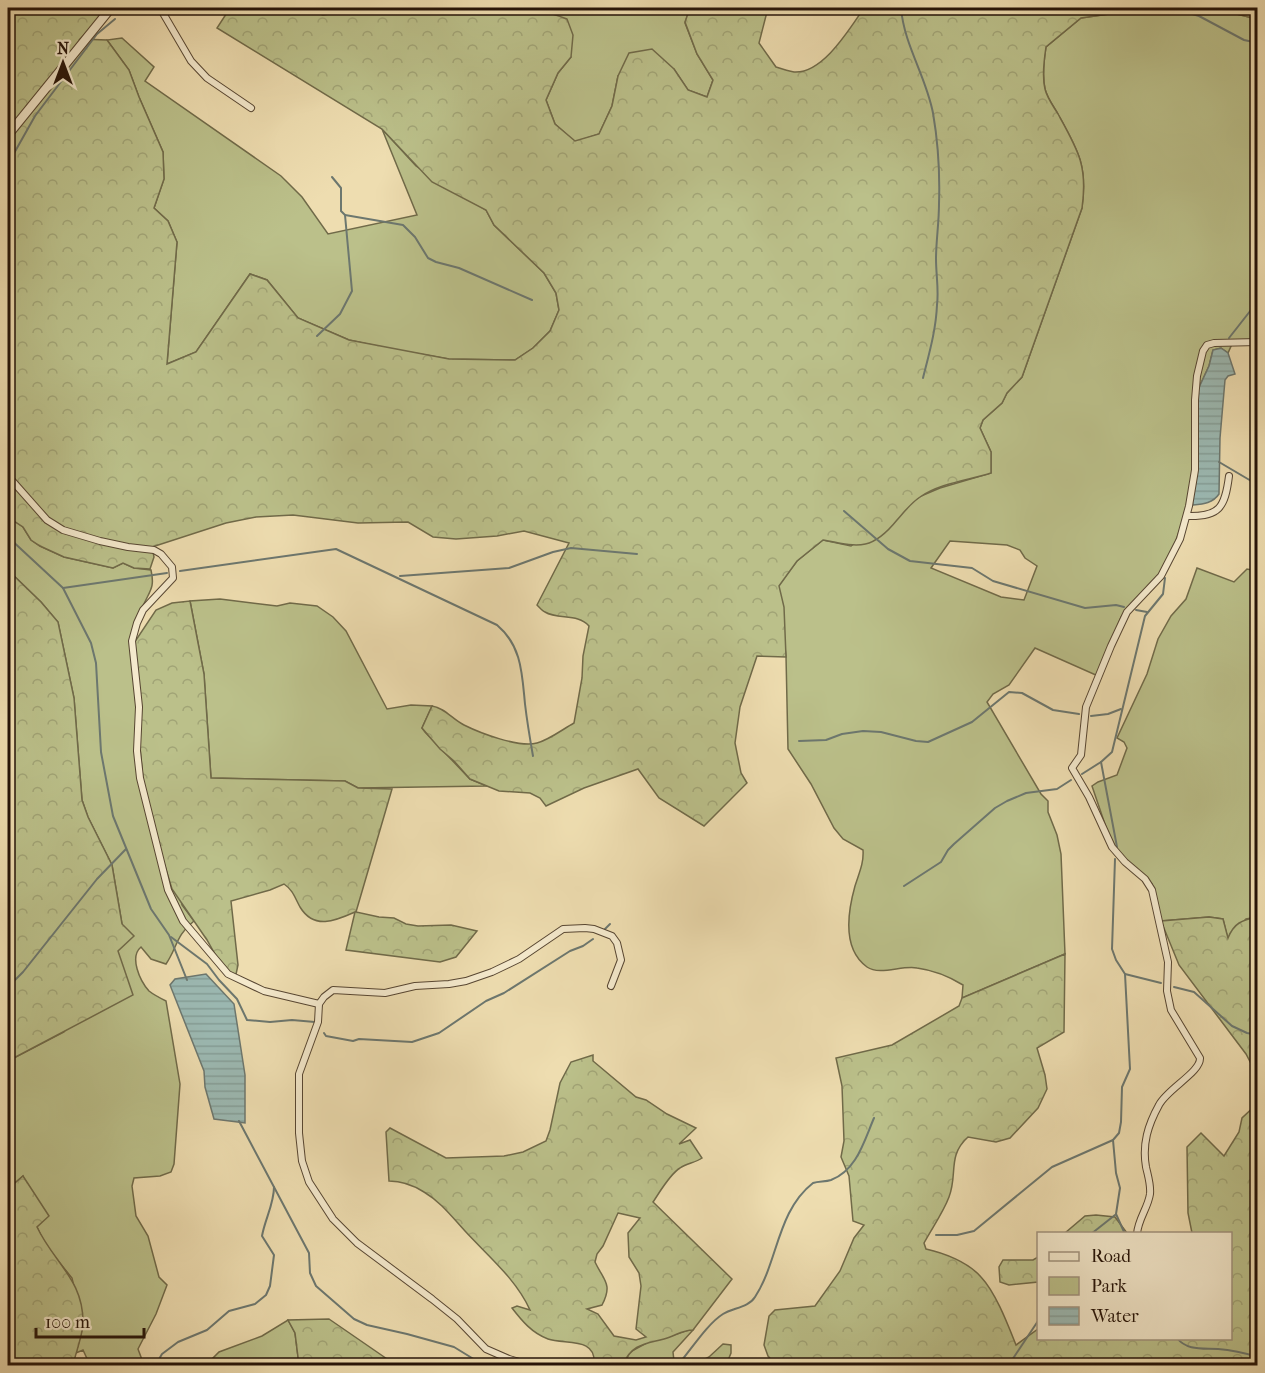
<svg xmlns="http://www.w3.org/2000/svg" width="1265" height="1373" font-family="'IM FELL French Canon',serif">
<defs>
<pattern id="forest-crowns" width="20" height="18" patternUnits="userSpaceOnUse" patternTransform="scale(1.5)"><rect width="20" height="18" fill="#bbc08a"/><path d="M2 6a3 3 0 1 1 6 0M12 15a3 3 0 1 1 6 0" fill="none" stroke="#a1a476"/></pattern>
<pattern id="water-rules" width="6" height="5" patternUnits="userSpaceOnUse" patternTransform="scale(1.5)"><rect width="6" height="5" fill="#9cbab4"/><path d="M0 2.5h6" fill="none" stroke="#869f99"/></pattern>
</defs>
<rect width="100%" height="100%" fill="#eeddb0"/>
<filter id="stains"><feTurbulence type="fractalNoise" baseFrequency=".00333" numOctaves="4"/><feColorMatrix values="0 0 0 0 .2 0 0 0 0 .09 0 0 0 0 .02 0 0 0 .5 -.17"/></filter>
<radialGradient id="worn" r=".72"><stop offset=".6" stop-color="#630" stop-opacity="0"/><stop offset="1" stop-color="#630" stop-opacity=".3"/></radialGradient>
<g fill="#bbc08a" stroke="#706a49" stroke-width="1.5" fill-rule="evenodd">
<polygon points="500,8 690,8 685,23 697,54 713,80 707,97 688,90 674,69 618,76 612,106 599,134 575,142 555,124 546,100 558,73 571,57 521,9 506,13"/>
<path d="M1151,8H1212L1257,19V342L1232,344L1228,353L1221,348L1213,350L1209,366L1196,394L1191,497L1164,575L1139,600L1128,607L1121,617L1098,676L1035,648L1009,685L993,694L987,702L1041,794L1048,801V812L1057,835L1061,854L1065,954L962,998L963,985C950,977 932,970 917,968C902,965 880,976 867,967C842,949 848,911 855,886C859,873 864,863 863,850L843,839L834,828L811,784L788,749L786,656L778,586L797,561L823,540L851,546L921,496L940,488L991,473V452L980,428L983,420L1002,403L1007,393L1022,377L1082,208C1088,166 1078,150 1058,114C1054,107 1047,98 1045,89C1042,76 1044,60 1046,47L1081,18ZM950,541L1007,545L1020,550L1025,558L1037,566L1024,600L1001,597L931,568Z"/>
<polygon points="122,38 154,67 145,81 281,176 302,197 328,234 417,215 382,129 416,166 486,210 494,225 544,273 556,293 559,310 550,331 533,348 515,360 449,359 391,349 349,340 298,318 267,280 250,274 196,352 167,364 177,242 168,221 154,208 164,179 163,152 139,97 129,70 107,40"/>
<path d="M8,517L23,527L31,540L40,546L64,557L113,568L123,563L134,568L151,570C155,588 150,590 143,606C139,615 137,624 132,633L182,905L194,921C176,935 177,948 166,964L151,959L141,947C129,957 140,981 149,991C154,995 160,998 166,1001L180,1084L174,1164L171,1172L160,1176L134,1178L132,1186L136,1216L148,1236L159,1277L167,1285L156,1314L138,1349L144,1365H90L83,1350L76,1353L83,1326L72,1278L46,1246L37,1227L23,1176L8,1189V1061L64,1032L118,951L122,924L112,865L88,817L82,800L74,698L58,622L41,602L14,576L8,574Z"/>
<polygon points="1197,568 1234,582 1247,569 1257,571 1257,917 1246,919 1228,940 1223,919 1209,917 1161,921 1152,884 1117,851 1110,839 1092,786 1098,782 1117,775 1127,748 1124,742 1117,738 1147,674 1158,639 1171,616 1186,599"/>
<polygon points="220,599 277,606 290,603 317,606 333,617 346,631 387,709 411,705 432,706 422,728 425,732 470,779 487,786 358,788 345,781 211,778 204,674 190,601"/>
<polygon points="288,1320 295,1333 299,1365 205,1366 219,1352 262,1336"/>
<polygon points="689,1330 693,1330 673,1352 674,1361 679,1365 623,1366 630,1352 652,1340 661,1339"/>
<polygon points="723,1344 731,1345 731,1353 726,1365 693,1365 709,1357"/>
</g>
<g fill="url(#forest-crowns)" stroke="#706a49" stroke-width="1.5" fill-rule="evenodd">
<path d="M8,8H106L90,30L80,39L107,40L129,70L139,97L163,152L164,179L154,208L168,221L177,242L167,364L196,352L250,274L267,280L298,318L349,340L449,359L515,360L533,348L550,331L559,310L556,293L544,273L494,225L486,210L432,182L382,129L217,28L230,8H300L323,15L336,13L337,8H500L507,13C529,7 546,11 567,19L573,35L571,57L558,73L546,100L555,124L575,141L599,134L612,106L618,76L629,53L652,49L674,69L688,90L707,97L713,80L697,54L685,22L690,8H768L759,43L776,67C782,69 788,71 794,72C823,74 850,28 864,8H1151L1081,18L1046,47C1044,60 1042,77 1045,89C1047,98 1054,107 1058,114C1078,150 1088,166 1082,208L1022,377L1007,393L1002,403L983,420L980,428L991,452V473C969,480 940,483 920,497C911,503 904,512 897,520C872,551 859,547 823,540L797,561L779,586L784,607L786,657L757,656L740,707L735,743L741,773L747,783L704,826L659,798L638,769L584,788L546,806L540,798L530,793L499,791L470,779L454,761L440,749L422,728L432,706C445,708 452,719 464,725C480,733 519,748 537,743C549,740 563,729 574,723L582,678L583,656L589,626C578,613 558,620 545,612C542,611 540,608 537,605L569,543L524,531L497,536L456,539L433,537L408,522L358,523L293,515L256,517L226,523L152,547L154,557L150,569L134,568L123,563L113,568L64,557L40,546L31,540L23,527L8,517Z"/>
<polygon points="1189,8 1257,8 1257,19 1212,8"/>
<polygon points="8,574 14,576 41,602 58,622 74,698 82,800 88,817 112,865 122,924 134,936 118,951 133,995 8,1061"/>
<path d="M190,601L204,674L211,778L345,781L358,788L392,789L356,912L379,917L394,918L406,924L418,926L451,925L477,931L456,957L440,962L346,950L355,912C335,921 314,930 300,907C295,898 293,890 284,884L270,890L231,901L238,965L235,979L220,963L207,940L172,889L145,801L133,672L132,646L156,610L172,603Z"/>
<path d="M1209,917L1223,919L1228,938C1234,923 1242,920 1257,917V1075L1246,1054L1179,965L1161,921Z"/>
<path d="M1065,954L1064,1032L1037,1048L1045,1075L1047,1089L1038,1108L1010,1138L996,1142L968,1137C947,1156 958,1174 949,1197C943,1213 932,1228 924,1243L926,1249C944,1253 968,1262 981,1277C996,1293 1008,1325 1016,1345L1038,1329V1338H1230V1234L1192,1233L1188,1213L1187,1147L1201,1133L1224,1156L1239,1132L1242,1118L1257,1104V1365H776L768,1356L764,1345L769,1316L775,1310L815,1306L840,1271L854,1238L864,1225L853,1221L849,1176L841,1157L844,1141L842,1086L836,1058L892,1045L959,1006L962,998Z"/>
<path d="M593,1055V1061L636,1097L646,1100L667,1114L696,1128L679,1144L690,1140L702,1158C695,1163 687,1163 680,1168C669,1175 660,1192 653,1202L732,1279L693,1330C684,1330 678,1334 670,1337C651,1344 632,1341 623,1365H594C597,1336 565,1345 548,1339C532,1333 522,1321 512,1308L517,1306L530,1310C516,1279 488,1256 465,1231C452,1217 441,1202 424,1192C413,1185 402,1181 389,1181L386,1132L390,1128L446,1158L504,1156L523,1152L546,1141L550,1130L560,1083L571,1062ZM618,1213L640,1218L628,1233L629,1257L639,1273L641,1286L636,1329L646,1337L636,1340L614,1336L598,1314L587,1309L602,1305C613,1284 604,1281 595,1262L597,1254L603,1246Z"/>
<path d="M23,1176L49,1216L37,1227C54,1263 84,1280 83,1324C82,1337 76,1352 73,1365H8V1189Z"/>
<polygon points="1096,1215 1115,1217 1127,1233 1065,1233 1085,1216"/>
<polygon points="1038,1257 1038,1282 1009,1285 1000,1282 999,1267 1003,1260 1033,1260"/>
<polygon points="329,1319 390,1361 389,1365 299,1365 295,1333 288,1320"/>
</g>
<g fill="url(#water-rules)" stroke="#6c776f" stroke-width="1.5">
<path d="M1221,348L1228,353L1235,374L1228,376L1225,380L1220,438L1219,494C1213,503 1204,504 1193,505L1191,497L1196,394L1209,366L1213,350Z"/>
<polygon points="206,974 234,1004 245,1075 245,1123 214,1119 205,1087 204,1071 170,985 175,979"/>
</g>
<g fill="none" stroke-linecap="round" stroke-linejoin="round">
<g stroke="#6c776f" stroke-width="2">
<path d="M901,8C904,45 926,76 933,113C938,142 940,174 939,204C939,223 936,241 936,259C936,275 939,290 937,305C936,330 929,354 923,378"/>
<polyline points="1172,8 1199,16 1244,40 1258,43"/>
<polyline points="8,164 35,116 97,34 115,19"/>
<polyline points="345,215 403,225 415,237 428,258 436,262 459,268 532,300"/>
<polyline points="317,336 340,314 352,291 345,215 341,211 341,188 332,177"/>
<polyline points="1229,338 1258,301"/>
<polyline points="1219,462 1258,485"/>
<polyline points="844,511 888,549 910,561 972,568 993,581 1085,608 1116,605 1124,607"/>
<polyline points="8,537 63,588 91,643 96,663 101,752 113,816 151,909 169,935 187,980"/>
<path d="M180,571L336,549L497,625C522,646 522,674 525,704C527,721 530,739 533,756"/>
<polyline points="400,576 509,568 553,552 571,548 637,554"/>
<polyline points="63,588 167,573"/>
<polyline points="1136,610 1147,612"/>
<polyline points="1091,716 1108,714 1121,709"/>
<polyline points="799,741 826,740 842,734 863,731 881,732 916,741 928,742 972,722 1009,692 1022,693 1053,710 1079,714"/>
<polyline points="1101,762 1117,847"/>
<polyline points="1082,774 1101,762 1112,752 1145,616 1163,594 1165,578"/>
<polyline points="904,886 941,862 948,850 954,844 995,808 1007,801 1026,793 1057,789 1071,780"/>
<polyline points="604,930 610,924"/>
<polyline points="171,937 207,964 219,980 237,999 247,1020 270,1022 292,1020 315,1022"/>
<polyline points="1125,974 1161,983"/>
<polyline points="8,987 23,972 97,879 126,849"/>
<polyline points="1174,987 1194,992 1232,1026 1247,1033 1258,1035"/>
<polyline points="324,1033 326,1036 353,1041 359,1039 412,1042 439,1033 486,1001 504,993 570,951 583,946 593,939"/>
<polyline points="239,1121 309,1253 310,1273 316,1286 354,1319 367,1325 407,1334 454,1347 485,1366"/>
<polyline points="1113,1140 1116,1173 1120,1188 1116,1214 1125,1234"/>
<polyline points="1091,1234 1115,1215"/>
<polyline points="936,1235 957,1235 974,1231 1052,1167 1113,1140 1119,1133 1121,1122 1122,1087 1130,1069 1125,974 1116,960 1112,949 1115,859"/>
<path d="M1177,1338C1187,1351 1203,1348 1218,1349C1231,1350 1245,1353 1258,1357"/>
<path d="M155,1366L162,1354L178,1342L207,1330L229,1311L255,1304L266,1295L270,1286L274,1255L262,1236C265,1219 274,1204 274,1187"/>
<path d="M677,1366C691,1350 707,1324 723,1314C733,1308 749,1307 755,1297C778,1262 777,1211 813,1183C819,1181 825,1182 831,1180C857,1170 864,1141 874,1118"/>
<polyline points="1008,1366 1038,1321"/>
</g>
<g stroke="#574632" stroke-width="8">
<g id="minor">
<polyline points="160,8 191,61 207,78 251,108"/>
<polyline points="8,476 47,520 63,530 100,541 128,547 154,550 161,554 172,567 173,578 143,610 137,623 132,641 139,707 137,751 140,778 168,890 183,921 228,974 264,991 319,1004"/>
<path d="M1187,516C1219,517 1225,508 1229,476"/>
<path d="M1137,1234C1138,1219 1148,1208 1150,1194C1151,1185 1148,1176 1146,1167C1142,1144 1148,1125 1159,1105C1167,1089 1201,1072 1200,1058L1171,1010L1167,991L1168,962L1152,890L1145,879L1125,862L1112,847L1089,797L1072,768L1081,755L1086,707L1111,646L1127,612L1161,576L1180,539L1189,506L1195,470V400L1197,376L1203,351L1207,345L1214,343L1258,342"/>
<polyline points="533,1366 509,1359 486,1349 457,1319 432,1299 357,1243 333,1219 309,1182 302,1161 299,1133 299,1074 318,1022 319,1004 324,997 333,990 385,993 415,986 449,984 466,981 492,972 519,959 563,929 585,928 594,929 612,936 617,943 621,960 611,986"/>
</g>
</g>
<g stroke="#574632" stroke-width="10">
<polyline id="tertiary" points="8,135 111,8"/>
</g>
<use href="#minor" stroke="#f4e9cc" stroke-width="6"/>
<use href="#tertiary" stroke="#f4e9cc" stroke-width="8"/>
</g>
<rect width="1265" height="1373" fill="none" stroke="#eeddb0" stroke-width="30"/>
<rect x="9" y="9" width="1247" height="1355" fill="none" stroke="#251308" stroke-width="3"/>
<rect x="15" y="15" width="1235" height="1343" fill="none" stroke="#251308" stroke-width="1.5"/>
<rect x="1037" y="1232" width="195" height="108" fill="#f4e9cc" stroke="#a1937e" stroke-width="1.5"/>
<rect x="1049" y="1252" width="30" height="9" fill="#f4e9cc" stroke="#a1937e" stroke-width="1.5"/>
<text x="1091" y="1262" font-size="18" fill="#251308">Road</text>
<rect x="1049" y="1277" width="30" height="18" fill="#bbc08a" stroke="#a1937e" stroke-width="1.5"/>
<text x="1091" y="1292" font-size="18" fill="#251308">Park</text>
<rect x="1049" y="1307" width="30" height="18" fill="url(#water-rules)" stroke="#a1937e" stroke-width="1.5"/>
<text x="1091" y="1322" font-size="18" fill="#251308">Water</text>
<g transform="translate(63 63)" stroke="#f4e9cc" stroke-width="4.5" paint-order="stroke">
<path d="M0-4.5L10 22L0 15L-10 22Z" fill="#251308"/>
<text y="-9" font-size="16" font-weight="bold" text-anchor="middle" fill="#251308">N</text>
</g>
<path d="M36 1328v9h108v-9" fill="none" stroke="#251308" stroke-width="3"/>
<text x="45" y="1328" font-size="18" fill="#251308" stroke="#f4e9cc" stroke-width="4.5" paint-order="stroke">100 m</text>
<rect width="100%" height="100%" filter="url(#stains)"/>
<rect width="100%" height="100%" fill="url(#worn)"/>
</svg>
